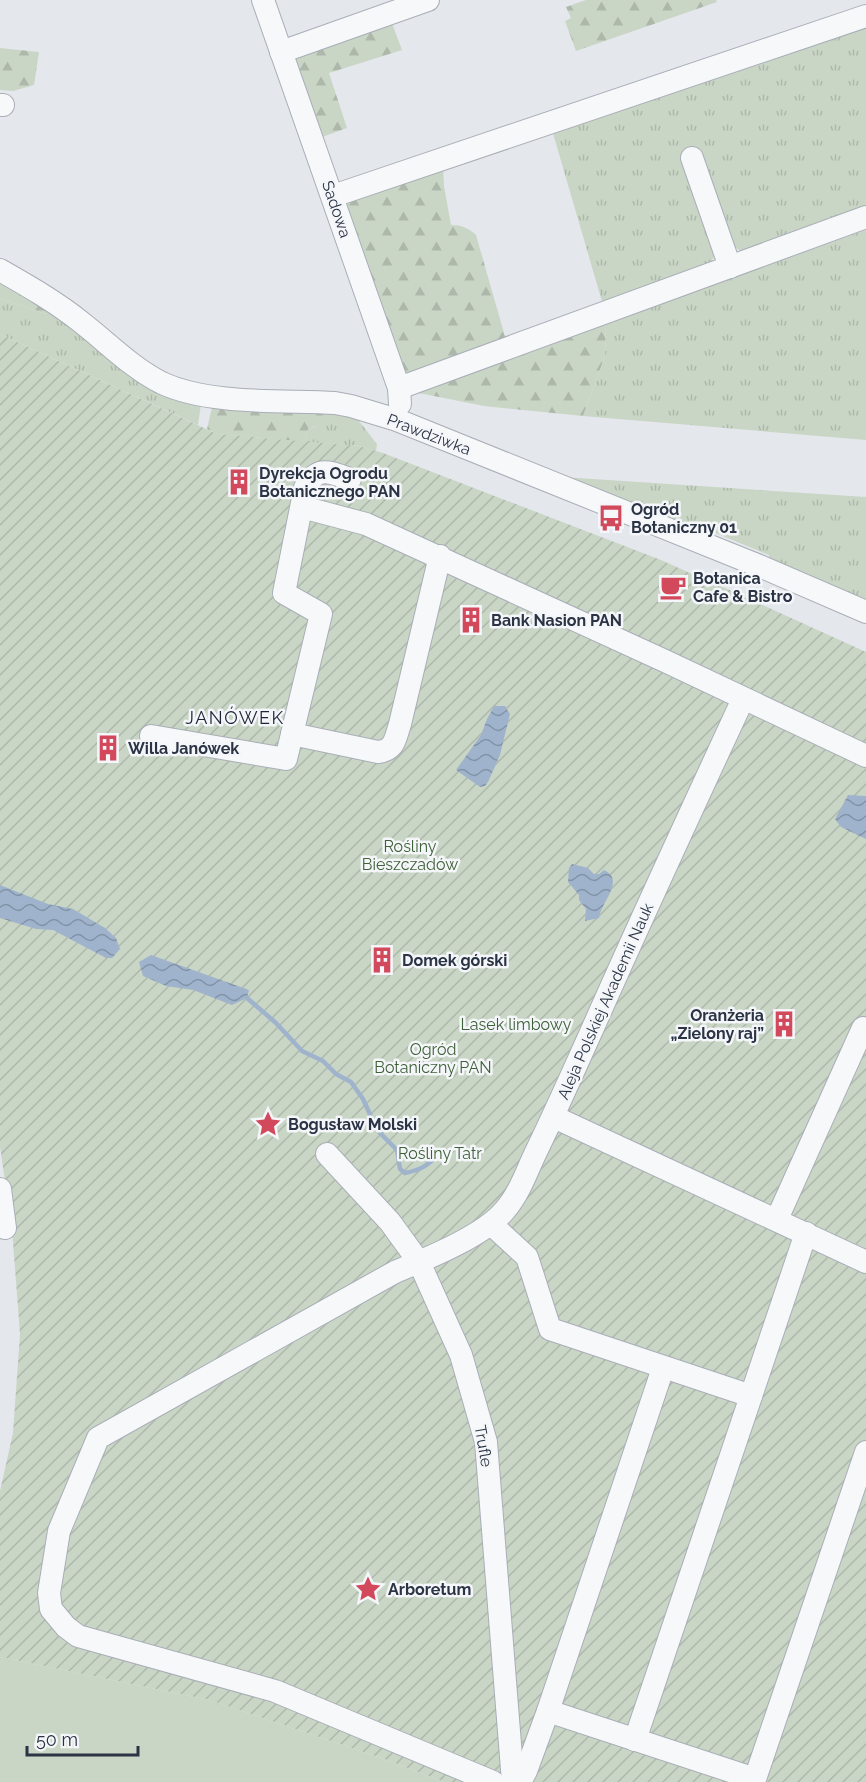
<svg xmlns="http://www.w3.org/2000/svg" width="866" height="1782" font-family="Raleway,sans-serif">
<defs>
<pattern id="grass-tufts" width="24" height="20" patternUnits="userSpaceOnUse" patternTransform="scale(1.5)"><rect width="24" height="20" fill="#c9d6c5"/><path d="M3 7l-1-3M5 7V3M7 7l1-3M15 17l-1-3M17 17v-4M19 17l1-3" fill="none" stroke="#adb8ab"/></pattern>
<pattern id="forest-firs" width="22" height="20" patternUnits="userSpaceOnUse" patternTransform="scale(1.5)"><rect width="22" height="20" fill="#c9d6c5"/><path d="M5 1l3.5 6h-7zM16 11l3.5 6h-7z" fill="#adb8ab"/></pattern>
<pattern id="garden-furrows" width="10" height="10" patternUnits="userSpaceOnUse" patternTransform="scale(1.5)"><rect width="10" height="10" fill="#c9d6c5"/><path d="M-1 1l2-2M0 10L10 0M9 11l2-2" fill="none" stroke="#adb8ab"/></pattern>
<pattern id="water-waves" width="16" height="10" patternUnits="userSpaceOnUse" patternTransform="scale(1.5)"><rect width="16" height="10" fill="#9fb4cc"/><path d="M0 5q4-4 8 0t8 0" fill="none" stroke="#8293a7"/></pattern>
</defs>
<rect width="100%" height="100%" fill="#e4e7ec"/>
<g fill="url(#grass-tufts)">
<polygon points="866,23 866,210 747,254 730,245 717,250 709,267 603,305 552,130"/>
<polygon points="866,230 866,440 583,416 605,356 606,323"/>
<polygon points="0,298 46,314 52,309 201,404 198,425 0,334"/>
<polygon points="324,412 360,417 359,421 377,444 376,451 359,446 305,442 308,429 315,427"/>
<polygon points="562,477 866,497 866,602 769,560 769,555 713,532 711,536"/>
</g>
<g fill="url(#forest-firs)">
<polygon points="586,0 716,0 717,2 576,51 565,21 571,18 566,7"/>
<polygon points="390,18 402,50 329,73 347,128 322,137 295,56"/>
<polygon points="0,48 39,52 34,85 13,91 0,90"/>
<path d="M443,167L444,186L451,225C462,225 468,228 476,235L506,340L410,374L397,368L344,200Z"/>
<polygon points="0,279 52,309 46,314 0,298"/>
<polygon points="606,323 605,356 583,416 484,406 414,392"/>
<polygon points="212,407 324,412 319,425 308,429 305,442 217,434 207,429"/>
</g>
<polygon fill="url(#garden-furrows)" points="0,334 217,434 359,446 383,453 661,560 701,578 701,584 708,588 714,583 866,652 866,1782 444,1782 384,1759 209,1700 0,1657 0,1491 13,1433 20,1334 12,1229 0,1147"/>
<polygon fill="#c9d6c5" points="0,1657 209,1700 384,1759 444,1782 0,1782"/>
<g fill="url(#water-waves)">
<polygon points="494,706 505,706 510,714 500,755 488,782 485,786 480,787 456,770 481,735 487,719"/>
<polygon points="848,795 866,796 866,839 841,827 835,819"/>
<path d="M572,864L588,868L594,874H599L604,870C626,880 601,902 599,918L585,921L586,909L579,900V895L568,882L569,868Z"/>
<polygon points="0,885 48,904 73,909 105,928 116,938 120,949 112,958 106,958 53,930 36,929 0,918"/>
<polygon points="151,955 249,990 247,998 232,1005 193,990 166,986 143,976 139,962"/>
</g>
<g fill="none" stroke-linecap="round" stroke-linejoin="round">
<path stroke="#9fb4cc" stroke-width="4.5" d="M247,998L276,1023L302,1051L323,1061L336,1074L351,1082L363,1099L373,1121L380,1133L397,1150L400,1169L405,1173C420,1170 428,1166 438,1154"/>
<g stroke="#a9aeb7" stroke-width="24">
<g id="minor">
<polyline points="263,0 399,388 400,404"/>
<polyline points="281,52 428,0"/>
<polyline points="0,105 3,105"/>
<polyline points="692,158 730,267"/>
<polyline points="333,196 866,16"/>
<path d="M0,270C28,286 56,302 81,322C108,343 132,368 162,383C209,405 284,400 335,403L351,406L397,420L762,567L866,612"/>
<polyline points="399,388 866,217"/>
<polyline points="302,507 366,524 665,661 866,756"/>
<path d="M292,734L378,752C395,750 395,739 400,724L440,556"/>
<path d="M151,736L286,759L321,614L284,593L305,488C318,465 329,472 350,479"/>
<polyline points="554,1117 866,1262"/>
<polyline points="327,1154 390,1222 419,1262 461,1355 486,1442 513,1782"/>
<polyline points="0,1189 5,1228"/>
<polyline points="777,1219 863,1028"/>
<polyline points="491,1224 527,1257 550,1329 751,1396"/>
<polyline points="548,1711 755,1779 866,1452"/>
<polyline points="635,1740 806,1233"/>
<path d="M493,1782L275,1691L78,1636L66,1627L51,1609L49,1593L59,1531L98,1438L395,1272C426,1259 484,1236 505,1210C519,1194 526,1173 535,1154C555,1113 573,1072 592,1030C641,919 692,809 743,699"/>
<polyline points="520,1782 526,1771 548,1711 663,1368"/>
</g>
</g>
<use href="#minor" stroke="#f7f8fa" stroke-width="22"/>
</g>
<defs>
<g id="building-bare" transform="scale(2.07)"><path d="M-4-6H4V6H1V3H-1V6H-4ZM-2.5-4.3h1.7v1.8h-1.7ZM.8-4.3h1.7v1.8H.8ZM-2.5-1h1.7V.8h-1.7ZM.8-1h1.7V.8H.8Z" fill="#d1495b" stroke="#f4f6f9" stroke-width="2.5" paint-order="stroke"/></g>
<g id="bus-bare" transform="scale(2.07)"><path d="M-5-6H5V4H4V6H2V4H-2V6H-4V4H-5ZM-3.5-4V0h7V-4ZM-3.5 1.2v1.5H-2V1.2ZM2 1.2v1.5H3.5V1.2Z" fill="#d1495b" stroke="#f4f6f9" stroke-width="2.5" paint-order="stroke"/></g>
<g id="cafe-bare" transform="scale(2.07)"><path d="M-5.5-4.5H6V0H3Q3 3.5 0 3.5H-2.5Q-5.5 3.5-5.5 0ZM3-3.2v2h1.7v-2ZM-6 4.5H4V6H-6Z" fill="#d1495b" stroke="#f4f6f9" stroke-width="2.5" paint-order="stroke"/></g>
<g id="sight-bare" transform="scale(2.07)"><path d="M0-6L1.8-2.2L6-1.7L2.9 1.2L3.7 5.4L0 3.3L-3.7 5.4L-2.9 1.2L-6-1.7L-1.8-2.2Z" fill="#d1495b" stroke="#f4f6f9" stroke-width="2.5" paint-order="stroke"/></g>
</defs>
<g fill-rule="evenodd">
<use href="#building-bare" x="239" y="482"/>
<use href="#bus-bare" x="611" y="518"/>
<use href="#cafe-bare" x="673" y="587"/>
<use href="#building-bare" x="471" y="620"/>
<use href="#building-bare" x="108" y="748"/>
<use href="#building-bare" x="382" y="960"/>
<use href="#building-bare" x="784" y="1024"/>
<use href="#sight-bare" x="268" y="1124"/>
<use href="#sight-bare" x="368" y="1589"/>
</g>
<g text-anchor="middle" stroke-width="5" stroke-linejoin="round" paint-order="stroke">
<g font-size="16" fill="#2b3445" stroke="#f4f6f9">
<text transform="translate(337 209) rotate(71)" y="6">Sadowa</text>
<text transform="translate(429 434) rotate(21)" y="6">Prawdziwka</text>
<text transform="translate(605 1001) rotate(-66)" y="6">Aleja Polskiej Akademii Nauk</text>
<text transform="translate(484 1446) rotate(80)" y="6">Trufle</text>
</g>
<g font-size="16" font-weight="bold" fill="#2b3445" stroke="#f4f6f9" text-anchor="start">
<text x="259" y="479">Dyrekcja Ogrodu<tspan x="259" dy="18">Botanicznego PAN</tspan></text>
<text x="631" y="515">Ogród<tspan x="631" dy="18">Botaniczny 01</tspan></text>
<text x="693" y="584">Botanica<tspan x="693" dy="18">Cafe &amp; Bistro</tspan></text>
<text x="491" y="626">Bank Nasion PAN</text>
<text x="128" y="754">Willa Janówek</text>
<text x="402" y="966">Domek górski</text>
<text x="764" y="1021" text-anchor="end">Oranżeria<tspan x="764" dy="18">„Zielony raj”</tspan></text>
<text x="288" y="1130">Bogusław Molski</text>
<text x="388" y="1595">Arboretum</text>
</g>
<g font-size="16" fill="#3f6138" stroke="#f4f6f9">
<text x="410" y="852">Rośliny<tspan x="410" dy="18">Bieszczadów</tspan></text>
<text x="516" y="1030">Lasek limbowy</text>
<text x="433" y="1055">Ogród<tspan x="433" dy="18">Botaniczny PAN</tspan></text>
<text x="440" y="1159">Rośliny Tatr</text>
</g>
<g font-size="18" letter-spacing="1.5" fill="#1d2536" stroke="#f4f6f9">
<text x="235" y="724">JANÓWEK</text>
</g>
</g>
<path d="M27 1746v9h111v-9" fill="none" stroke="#2b3445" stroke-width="3"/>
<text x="36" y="1746" font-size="18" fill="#2b3445" stroke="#f4f6f9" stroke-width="4.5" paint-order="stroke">50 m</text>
</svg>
